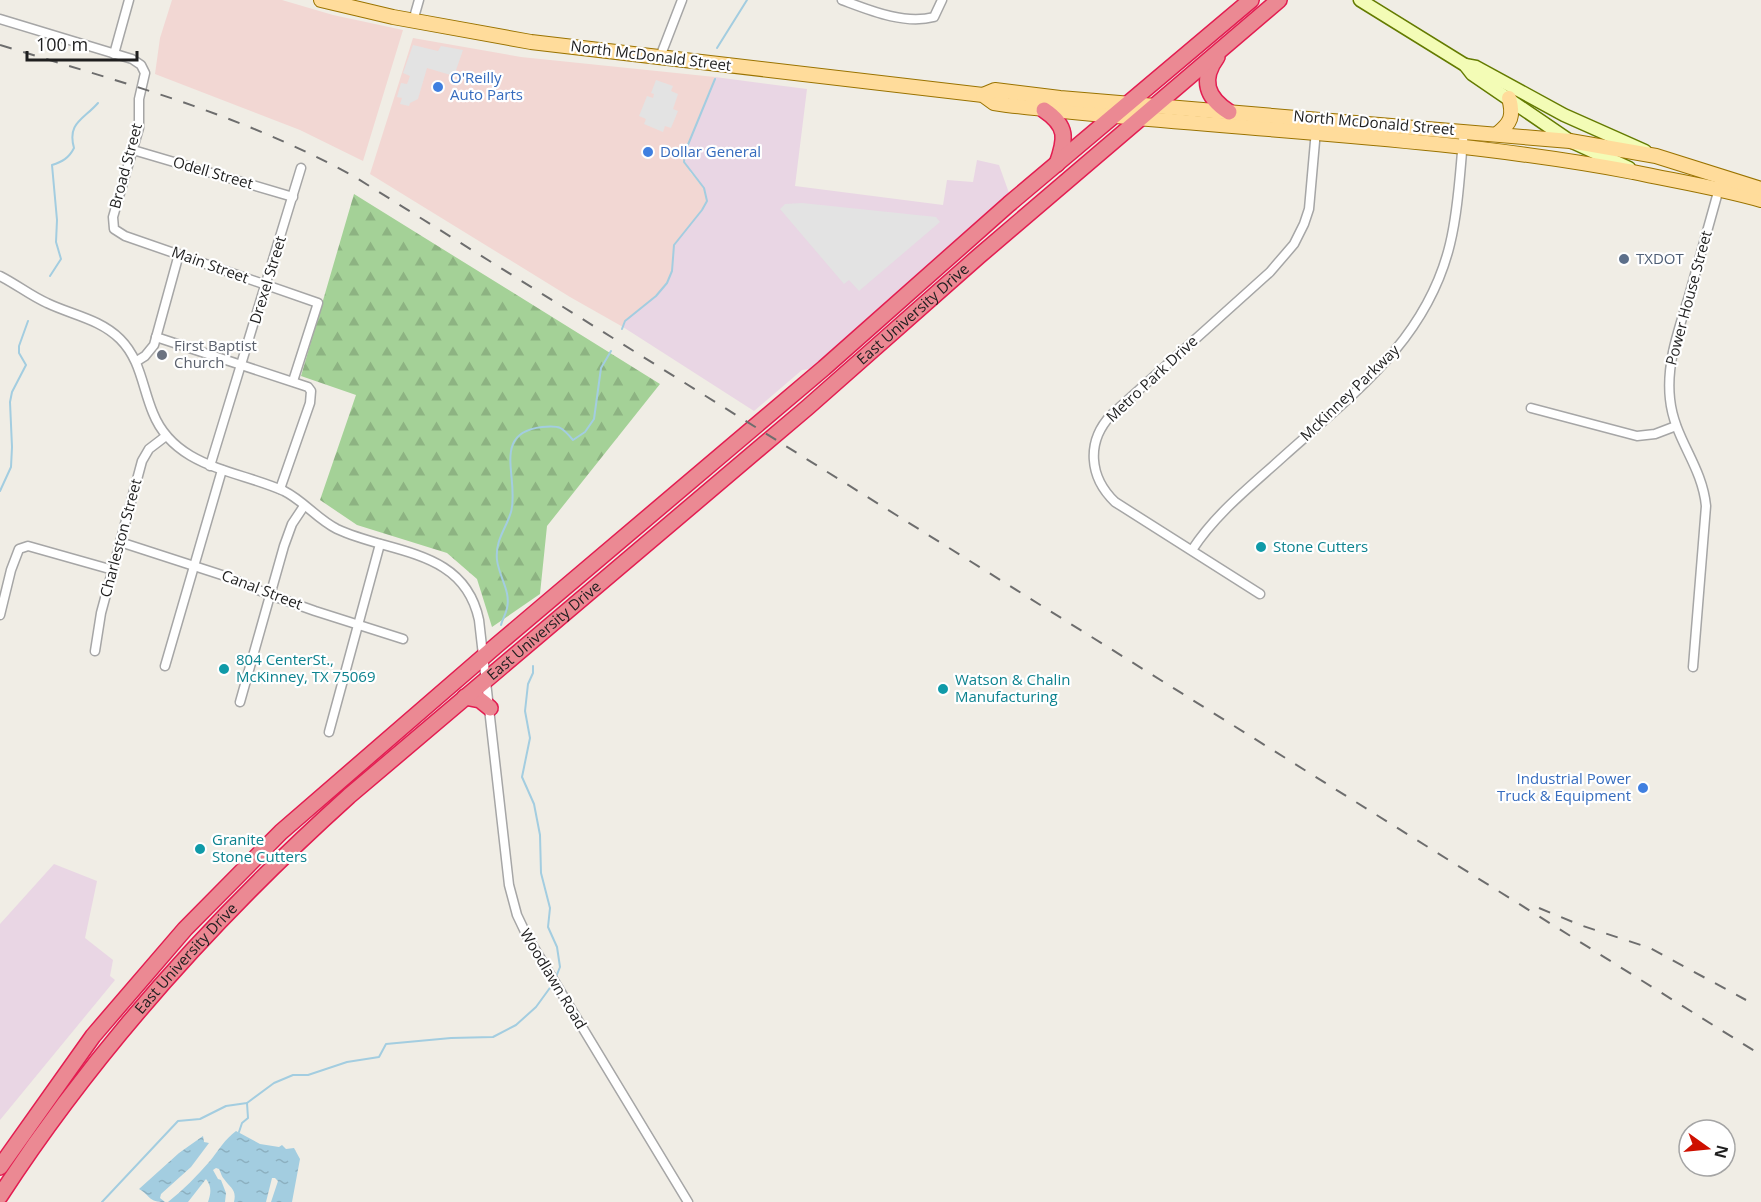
<svg xmlns="http://www.w3.org/2000/svg" width="1761" height="1202" font-family="'Open Sans',sans-serif">
<defs>
<pattern id="forest-firs" width="22" height="20" patternUnits="userSpaceOnUse" patternTransform="scale(1.5)"><rect width="22" height="20" fill="#a4d197"/><path d="M5 1l3.5 6h-7zM16 11l3.5 6h-7z" fill="#8db382"/></pattern>
<pattern id="water-ripples" width="26" height="14" patternUnits="userSpaceOnUse" patternTransform="scale(1.5)"><rect width="26" height="14" fill="#a3cde0"/><path d="M2 4q2-2 4 0t4 0M15 11q2-2 4 0t4 0" fill="none" stroke="#8cb0c0"/></pattern>
</defs>
<rect width="100%" height="100%" fill="#f0ede5"/>
<g fill="#f2d7d3">
<polygon points="172,0 282,0 333,15 403,30 363,161 300,130 155,74 160,38"/>
<polygon points="413,38 521,57 715,77 685,152 690,172 704,188 707,201 702,210 674,245 672,271 667,283 656,296 625,321 623,327 570,297 370,174"/>
</g>
<g fill="#e9d6e4">
<polygon points="715,77 807,89 795,186 943,205 947,180 973,182 977,160 999,165 1009,193 810,369 802,370 754,411 623,327 625,321 656,296 667,283 672,271 674,245 702,210 707,201 704,188 684,162 685,152"/>
<polygon points="54,864 97,881 85,938 113,960 110,976 115,980 0,1120 0,924"/>
</g>
<polygon fill="url(#forest-firs)" points="354,194 660,384 547,526 540,594 492,627 477,579 447,553 357,525 320,500 356,395 301,376"/>
<g fill="#e3e3e3">
<polygon points="413,45 438,51 441,46 463,50 454,76 427,68 418,99 410,103 409,106 400,104 402,98 397,97 401,83 407,84 410,76 403,73"/>
<polygon points="656,80 673,86 671,91 678,94 673,109 678,111 671,128 665,126 663,132 644,124 646,119 639,116 647,96 653,98 654,94 651,93"/>
<polygon points="802,203 936,217 940,222 859,291 849,280 844,284 780,209 785,204"/>
</g>
<g fill="url(#water-ripples)">
<path d="M236,1131L260,1144L279,1147L282,1145L286,1149L294,1148L300,1159L292,1202H271L278,1181L275,1178H272L266,1202H234C237,1189 230,1188 224,1179C221,1176 221,1172 219,1169L216,1168L213,1170L218,1179L221,1180L226,1193L225,1202H208C211,1193 212,1187 206,1179L188,1202H168C183,1190 197,1176 210,1161C218,1151 225,1139 236,1131Z"/>
<path d="M203,1136L204,1142L209,1143L191,1167L161,1194L160,1198L165,1202C148,1202 151,1196 139,1189L179,1153Z"/>
</g>
<g fill="none" stroke-linecap="round" stroke-linejoin="round">
<g stroke="#a3cde0" stroke-width="2">
<polyline points="717,48 747,0"/>
<path d="M50,276L61,259L56,242L57,220L52,165C62,162 69,158 74,148C67,123 83,120 98,103"/>
<polyline points="622,329 625,321 656,296 667,283 672,271 674,245 702,210 707,201 704,188 684,162 685,152 715,79"/>
<polyline points="0,491 11,467 12,447 10,402 12,392 26,365 19,353 19,346 28,321"/>
<path d="M501,625C502,620 506,614 507,608C511,591 499,577 497,560C495,540 506,529 511,512C520,479 490,433 542,427C560,425 562,427 573,440L585,432L594,419L601,368L611,351"/>
<polyline points="533,666 533,673 528,684 525,711 530,738 522,777 534,804 540,835 541,873 550,908 548,927 557,947 560,967 556,977"/>
<polyline points="239,1132 242,1123 248,1118 247,1103"/>
<polyline points="102,1202 178,1121 200,1119 226,1106 247,1103 274,1083 293,1075 308,1075 347,1062 379,1057 386,1044 451,1038 493,1037 516,1025 536,1007 552,985"/>
</g>
<g stroke="#a6a6a6" stroke-width="11">
<g id="street">
<path d="M842,0C869,10 904,25 934,17L942,0"/>
<polyline points="0,19 132,59 141,65 145,73 139,99 139,128 113,217 114,229 125,236 318,303 293,381"/>
<polyline points="413,21 419,0"/>
<polyline points="114,54 129,0"/>
<polyline points="660,57 682,0"/>
<polyline points="133,150 293,197"/>
<path d="M0,276C16,284 31,296 47,303C72,315 100,319 120,339C141,360 142,387 153,413C175,468 237,470 284,491C304,501 317,519 337,529C390,554 464,548 479,620L509,885L517,915L527,936L688,1202"/>
<polyline points="156,337 308,387 311,391 310,403 280,489"/>
<polyline points="137,361 145,356 154,345 179,254"/>
<polyline points="1531,408 1637,436 1655,434 1676,426"/>
<polyline points="210,466 301,168"/>
<polyline points="120,542 228,577 270,595 315,611 403,639"/>
<path d="M1192,550C1216,513 1251,486 1284,456C1353,394 1427,340 1450,244C1459,207 1460,168 1464,131"/>
<path d="M1260,594L1115,502C1089,477 1086,442 1111,415L1270,272L1294,244L1304,224L1309,209L1316,130"/>
<polyline points="0,615 11,570 19,549 28,546 113,570"/>
<polyline points="95,651 101,613 142,461 149,449 166,436"/>
<polyline points="165,666 222,470"/>
<path d="M1693,667L1706,506C1702,465 1674,439 1670,399C1666,363 1679,329 1689,296C1699,259 1710,222 1720,185"/>
<polyline points="240,702 284,546 292,524 304,506"/>
<polyline points="329,732 380,544"/>
</g>
</g>
<g stroke="#647b00" stroke-width="15">
<g id="secondary">
<polyline points="1360,0 1465,65 1472,74 1570,141 1629,168"/>
<polyline points="1465,65 1476,67 1564,115 1645,151"/>
</g>
</g>
<g stroke="#9a7300" stroke-width="16">
<g id="primary">
<path d="M321,0L393,17L531,42L983,95L994,103L1007,105C1216,130 1426,133 1633,172C1675,181 1719,188 1761,200"/>
<polyline points="983,95 995,90 1060,98 1570,141 1656,156 1761,189"/>
<path d="M1497,134C1511,123 1514,116 1509,98"/>
</g>
</g>
<g stroke="#e31d51" stroke-width="18">
<g id="highway">
<path d="M1217,57C1200,80 1207,98 1229,112"/>
<path d="M1044,110C1068,126 1066,139 1057,164"/>
<polyline points="465,697 480,700 490,708"/>
<polyline points="0,1167 93,1036 185,929 281,832 497,645 824,368 1009,204 1251,0"/>
<path id="s1" d="M0,1196C97,1047 217,915 349,796L808,407L979,256L1279,0"/>
</g>
</g>
<use href="#street" stroke="#fff" stroke-width="8"/>
<use href="#secondary" stroke="#f3fcb6" stroke-width="12"/>
<use href="#primary" stroke="#ffdc9b" stroke-width="14"/>
<use href="#highway" stroke="#eb8993" stroke-width="15"/>
<g stroke="#6d6d6d" stroke-width="2" stroke-dasharray="12 12" stroke-linecap="butt">
<path d="M0,45C124,83 241,114 355,177L1761,1055"/>
<polyline points="1539,908 1580,925 1650,948 1746,1000"/>
</g>
</g>
<g fill="#3f7fe0" stroke="#fff" stroke-width="2">
<circle cx="438" cy="87" r="6"/>
<circle cx="648" cy="152" r="6"/>
<circle cx="1643" cy="788" r="6"/>
</g>
<circle fill="#5c6f8a" stroke="#fff" stroke-width="2" cx="1624" cy="259" r="6"/>
<circle fill="#6b7280" stroke="#fff" stroke-width="2" cx="162" cy="355" r="6"/>
<g fill="#0f9aa8" stroke="#fff" stroke-width="2">
<circle cx="1261" cy="547" r="6"/>
<circle cx="224" cy="669" r="6"/>
<circle cx="943" cy="689" r="6"/>
<circle cx="200" cy="849" r="6"/>
</g>
<g text-anchor="middle" stroke-width="4.5" stroke-linejoin="round" paint-order="stroke">
<g font-size="15" fill="#1f1f1f" stroke="#fff">
<text transform="translate(651 56) rotate(7)" y="5">North McDonald Street</text>
<text transform="translate(1374 123) rotate(5)" y="5">North McDonald Street</text>
<text transform="translate(126 166) rotate(-75)" y="5">Broad Street</text>
<text transform="translate(213 173) rotate(16)" y="5">Odell Street</text>
<text transform="translate(210 265) rotate(20)" y="5">Main Street</text>
<text transform="translate(268 280) rotate(-73)" y="5">Drexel Street</text>
<text transform="translate(1689 298) rotate(-75)" y="5">Power House Street</text>
<text dy="5" stroke="none"><textPath href="#s1" startOffset="1274">East University Drive</textPath></text>
<text transform="translate(1152 379) rotate(-43)" y="5">Metro Park Drive</text>
<text transform="translate(1350 393) rotate(-44)" y="5">McKinney Parkway</text>
<text transform="translate(121 538) rotate(-75)" y="5">Charleston Street</text>
<text transform="translate(262 590) rotate(21)" y="5">Canal Street</text>
<text dy="5" stroke="none"><textPath href="#s1" startOffset="788">East University Drive</textPath></text>
<text dy="5" stroke="none"><textPath href="#s1" startOffset="302">East University Drive</textPath></text>
<text transform="translate(553 979) rotate(59)" y="5">Woodlawn Road</text>
</g>
<g font-size="15" fill="#366cbe" stroke="#fff" text-anchor="start">
<text x="450" y="83">O'Reilly<tspan x="450" dy="17">Auto Parts</tspan></text>
<text x="660" y="157">Dollar General</text>
<text x="1631" y="784" text-anchor="end">Industrial Power<tspan x="1631" dy="17">Truck &amp; Equipment</tspan></text>
</g>
<g font-size="15" fill="#4e5e75" stroke="#fff" text-anchor="start">
<text x="1636" y="264">TXDOT</text>
</g>
<g font-size="15" fill="#5b616d" stroke="#fff" text-anchor="start">
<text x="174" y="351">First Baptist<tspan x="174" dy="17">Church</tspan></text>
</g>
<g font-size="15" fill="#0d838f" stroke="#fff" text-anchor="start">
<text x="1273" y="552">Stone Cutters</text>
<text x="236" y="665">804 CenterSt.,<tspan x="236" dy="17">McKinney, TX 75069</tspan></text>
<text x="955" y="685">Watson &amp; Chalin<tspan x="955" dy="17">Manufacturing</tspan></text>
<text x="212" y="845">Granite<tspan x="212" dy="17">Stone Cutters</tspan></text>
</g>
</g>
<g transform="translate(1707 1148) rotate(105)"><circle r="28" fill="#ffffff" stroke="#a5a5a5" stroke-width="1.5"/>
<path d="M0-4.5L10 22L0 15L-10 22Z" fill="#ce1000"/>
<text y="-9" font-size="16" font-weight="bold" text-anchor="middle" fill="#1f1f1f">N</text>
</g>
<path d="M27 51v9h110v-9" fill="none" stroke="#1f1f1f" stroke-width="3"/>
<text x="36" y="51" font-size="18" fill="#1f1f1f" stroke="#ffffff" stroke-width="4.5" paint-order="stroke">100 m</text>
</svg>
